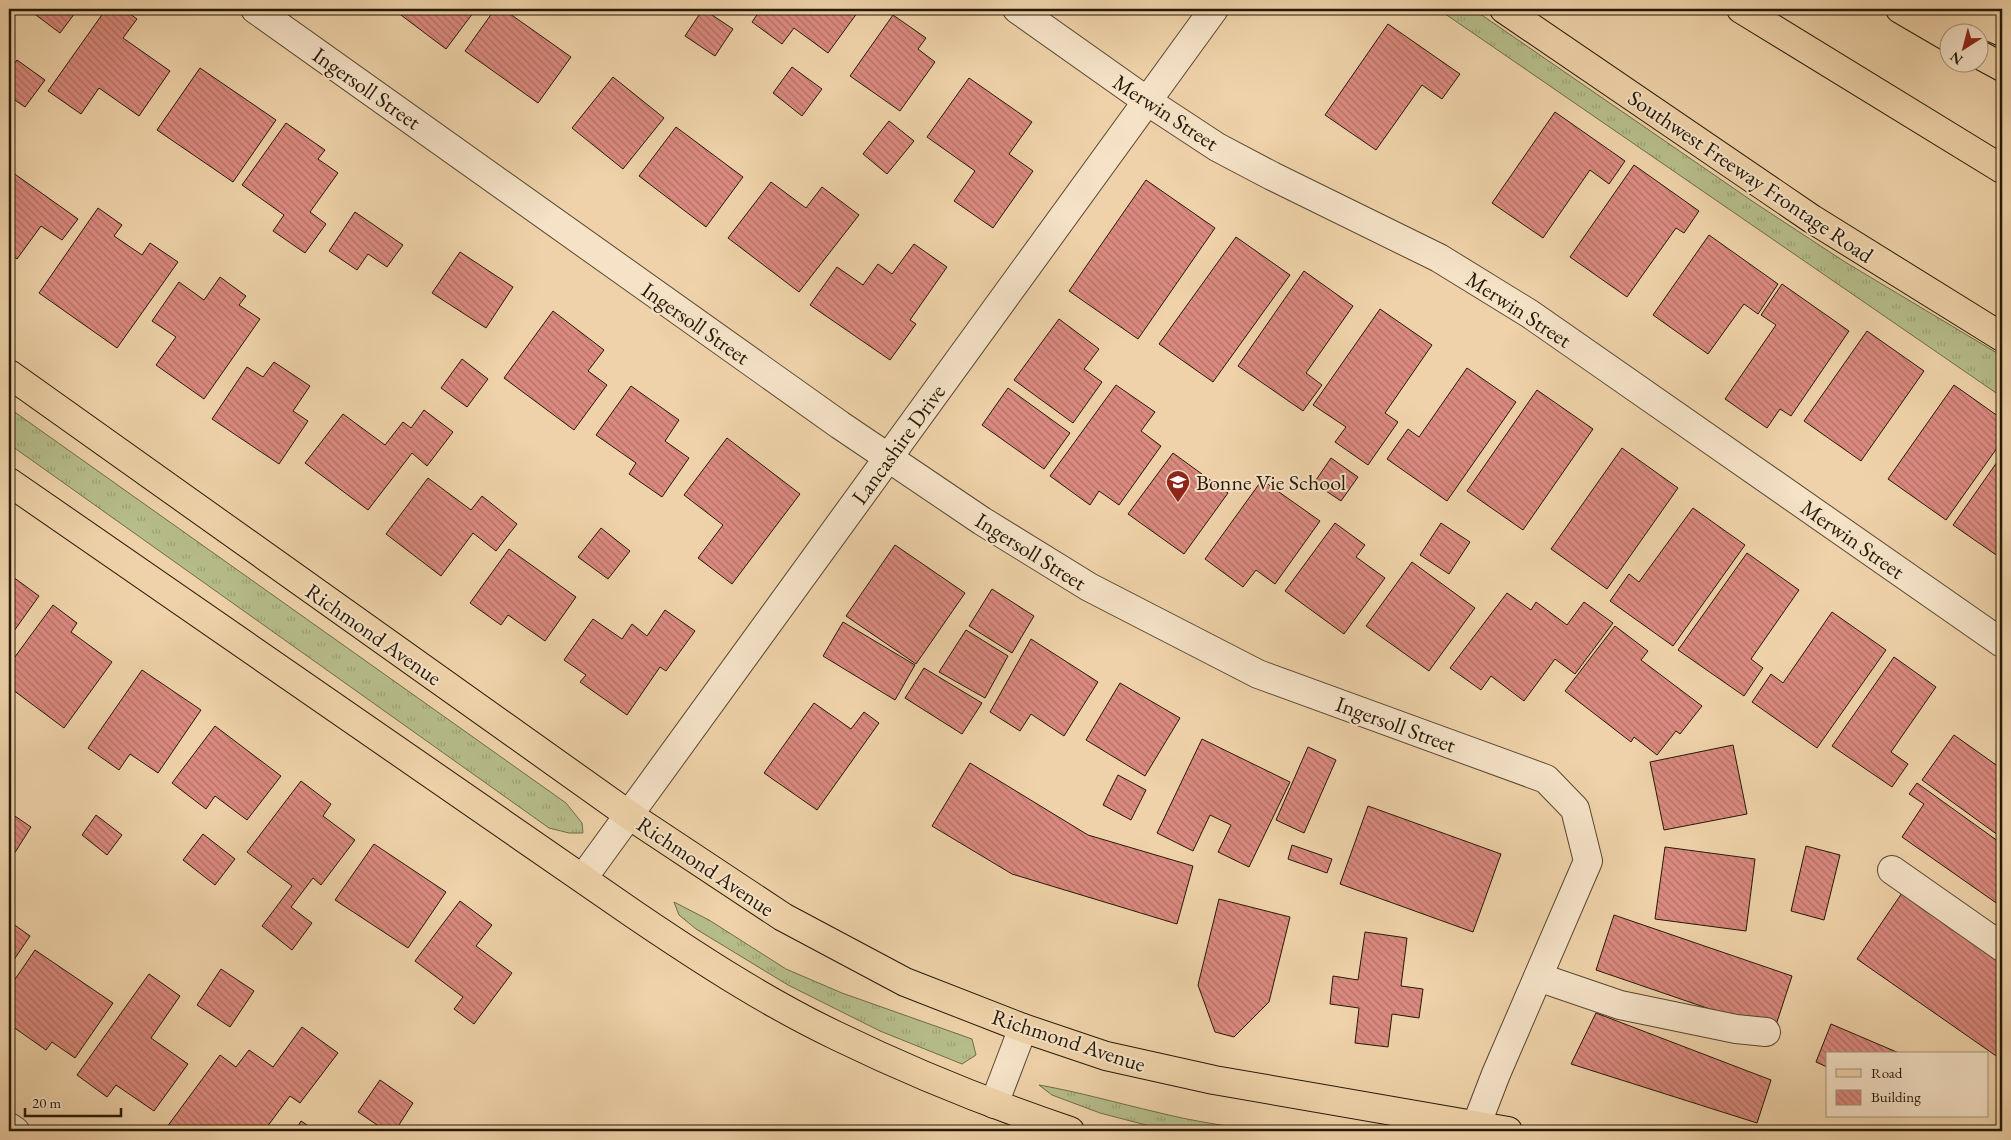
<svg xmlns="http://www.w3.org/2000/svg" width="2011" height="1140" font-family="'EB Garamond',serif">
<defs>
<pattern id="grass-tufts" width="24" height="20" patternUnits="userSpaceOnUse" patternTransform="scale(1.25)"><rect width="24" height="20" fill="#b6bd8a"/><path d="M3 7l-1-3M5 7V3M7 7l1-3M15 17l-1-3M17 17v-4M19 17l1-3" fill="none" stroke="#9ca276"/></pattern>
<pattern id="building-back-hatch" width="6" height="6" patternUnits="userSpaceOnUse" patternTransform="scale(1.25)"><rect width="6" height="6" fill="#db8a7f"/><path d="M-1 5l2 2M0 0l6 6M5-1l2 2" fill="none" stroke="#b17066"/></pattern>
</defs>
<rect width="100%" height="100%" fill="#efd2a9"/>
<filter id="stains"><feTurbulence type="fractalNoise" baseFrequency=".004" numOctaves="4"/><feColorMatrix values="0 0 0 0 .2 0 0 0 0 .09 0 0 0 0 .02 0 0 0 .5 -.17"/></filter>
<radialGradient id="worn" r=".72"><stop offset=".6" stop-color="#630" stop-opacity="0"/><stop offset="1" stop-color="#630" stop-opacity=".3"/></radialGradient>
<g fill="url(#grass-tufts)" stroke="#6e6b48">
<polygon points="1438,9 1473,9 1755,203 1845,262 2002,356 2002,397"/>
<polygon points="9,408 566,803 582,823 583,833 569,833 549,828 9,444"/>
<polygon points="674,902 709,920 786,969 842,993 972,1039 976,1055 962,1064 880,1031 788,985 696,929 679,915"/>
<path d="M1039,1085C1079,1092 1117,1103 1156,1112C1192,1121 1229,1127 1266,1131H1169L1100,1113L1052,1095Z"/>
</g>
<g fill="url(#building-back-hatch)" stroke="#251907">
<polygon points="28,9 78,9 60,33"/>
<polygon points="106,9 123,9 137,19 123,38 170,71 139,116 99,88 81,114 48,91"/>
<polygon points="393,9 476,9 446,49"/>
<polygon points="495,9 503,9 571,57 538,103 465,51"/>
<polygon points="703,9 733,29 715,56 685,36"/>
<polygon points="761,9 860,9 828,53 794,28 782,44 752,22"/>
<polygon points="893,15 926,38 918,49 935,62 900,111 850,76"/>
<polygon points="1388,24 1460,74 1442,99 1422,85 1376,150 1325,115"/>
<polygon points="17,60 45,80 25,107 9,96 9,71"/>
<polygon points="792,67 822,89 802,116 773,93"/>
<polygon points="200,68 276,120 233,182 157,130"/>
<polygon points="613,77 664,118 623,169 572,128"/>
<polygon points="969,78 1032,122 1009,154 1033,171 993,228 954,201 975,171 927,137"/>
<polygon points="1555,112 1625,161 1609,184 1590,170 1543,238 1492,203"/>
<polygon points="889,121 914,141 887,174 863,154"/>
<polygon points="286,123 325,150 318,159 338,173 310,212 326,224 305,253 273,231 284,215 242,185"/>
<polygon points="676,127 743,177 706,227 639,176"/>
<polygon points="1634,165 1699,211 1684,233 1676,228 1627,297 1570,257"/>
<polygon points="9,170 78,219 62,240 41,226 17,259 9,253"/>
<polygon points="1146,180 1215,228 1138,339 1069,291"/>
<polygon points="771,182 806,208 822,187 859,215 799,292 728,238"/>
<polygon points="98,208 122,225 114,236 142,255 150,243 178,262 117,348 39,293"/>
<polygon points="355,212 403,245 387,267 368,254 357,270 329,251"/>
<polygon points="1709,235 1778,284 1758,314 1744,304 1708,354 1653,315"/>
<polygon points="1236,237 1290,275 1213,382 1159,344"/>
<polygon points="914,244 947,267 910,320 916,324 890,360 810,305 837,267 863,285 878,264 892,274"/>
<polygon points="460,252 513,287 486,328 432,293"/>
<polygon points="1304,271 1353,306 1306,373 1322,385 1303,411 1238,366"/>
<polygon points="220,277 246,296 239,305 260,319 204,399 156,365 176,337 152,321 179,282 204,300"/>
<polygon points="1782,284 1849,331 1791,416 1780,409 1767,428 1725,399 1776,325 1761,315"/>
<polygon points="1380,309 1432,345 1385,413 1398,422 1368,465 1335,442 1346,427 1313,405"/>
<polygon points="553,311 604,350 588,371 607,385 574,430 504,378"/>
<polygon points="1059,319 1099,349 1084,369 1102,382 1073,423 1014,380"/>
<polygon points="1867,331 1924,371 1861,461 1804,421"/>
<polygon points="462,359 488,379 467,407 441,388"/>
<polygon points="274,362 310,386 293,411 308,421 279,464 212,419 247,367 263,377"/>
<polygon points="1467,368 1516,402 1447,501 1387,459 1408,429 1419,437"/>
<polygon points="1116,385 1155,412 1141,431 1161,446 1119,505 1099,491 1090,505 1050,476"/>
<polygon points="1954,385 2002,419 2002,441 1946,520 1888,479"/>
<polygon points="631,386 679,420 665,441 689,458 662,497 629,474 636,463 596,435"/>
<polygon points="1008,388 1070,433 1044,469 982,425"/>
<polygon points="1537,390 1593,429 1523,530 1467,491"/>
<polygon points="424,410 453,432 427,466 412,453 368,510 305,463 343,414 385,445 403,422 411,428"/>
<polygon points="727,438 800,494 732,584 698,558 723,525 684,495"/>
<polygon points="1622,448 1678,488 1607,589 1551,549"/>
<polygon points="1173,453 1228,493 1184,554 1128,514"/>
<polygon points="2002,455 2002,559 1953,525"/>
<polygon points="1331,458 1358,477 1341,501 1314,483"/>
<polygon points="428,478 471,510 482,496 517,524 496,551 473,533 441,576 386,534"/>
<polygon points="1262,480 1320,521 1275,584 1256,570 1243,587 1205,559"/>
<polygon points="1693,508 1745,545 1673,646 1610,601 1629,574 1639,582"/>
<polygon points="1335,523 1365,545 1356,557 1385,578 1344,634 1285,591"/>
<polygon points="1441,523 1470,542 1449,574 1420,555"/>
<polygon points="601,528 630,551 608,579 578,557"/>
<polygon points="895,545 965,593 916,664 846,616"/>
<polygon points="509,549 576,597 545,641 508,615 501,625 470,603"/>
<polygon points="1747,553 1799,590 1751,659 1763,668 1744,696 1678,650"/>
<polygon points="1412,562 1475,608 1429,671 1366,626"/>
<polygon points="9,574 39,596 9,638"/>
<polygon points="992,589 1034,616 1012,653 969,626"/>
<polygon points="1507,593 1531,610 1536,602 1567,625 1584,602 1613,623 1575,674 1555,659 1524,701 1491,676 1481,690 1450,668"/>
<polygon points="53,605 77,623 71,632 112,662 64,728 9,687 9,665"/>
<polygon points="665,610 695,631 666,671 660,667 627,715 580,682 586,675 564,660 593,619 622,639 632,624 647,636"/>
<polygon points="1832,612 1886,650 1817,748 1752,702 1771,674 1783,683"/>
<polygon points="843,622 915,665 895,700 823,656"/>
<polygon points="1615,626 1648,651 1641,660 1702,706 1680,734 1676,731 1657,755 1634,737 1631,742 1565,691"/>
<polygon points="966,630 1008,656 985,698 939,672"/>
<polygon points="1031,639 1098,682 1064,736 1031,714 1020,731 990,712"/>
<polygon points="1894,657 1936,687 1891,752 1908,764 1892,787 1832,746"/>
<polygon points="924,668 982,703 962,734 905,698"/>
<polygon points="142,670 201,710 158,773 130,754 119,770 88,748"/>
<polygon points="1120,683 1180,718 1145,776 1086,740"/>
<polygon points="814,703 851,729 864,712 879,723 817,810 764,773"/>
<polygon points="215,726 281,776 247,820 215,796 206,809 172,783"/>
<polygon points="1954,735 1999,767 2002,762 2002,838 1922,780"/>
<polygon points="1202,739 1290,782 1249,867 1218,852 1231,825 1210,815 1193,851 1157,833"/>
<polygon points="1733,745 1747,814 1664,830 1650,762"/>
<polygon points="1308,747 1336,760 1304,833 1276,820"/>
<polygon points="970,763 1088,835 1193,866 1177,924 1012,874 932,826"/>
<polygon points="1118,775 1146,790 1131,820 1103,805"/>
<polygon points="301,781 331,804 323,816 355,840 321,885 313,878 291,907 312,923 292,950 262,926 292,886 247,852"/>
<polygon points="1917,783 2002,844 2002,907 1902,837 1924,804 1909,794"/>
<polygon points="1368,806 1501,854 1473,932 1340,884"/>
<polygon points="9,812 31,827 9,862"/>
<polygon points="96,815 122,835 107,855 82,835"/>
<polygon points="203,834 235,859 215,885 183,860"/>
<polygon points="374,844 446,892 408,948 335,900"/>
<polygon points="1292,845 1332,859 1327,873 1288,859"/>
<polygon points="1806,846 1840,855 1824,920 1791,911"/>
<polygon points="1665,847 1755,859 1746,931 1655,919"/>
<polygon points="1902,893 2002,962 2002,1060 1857,959"/>
<polygon points="1219,899 1290,917 1269,1002 1234,1037 1215,1032 1198,985"/>
<polygon points="460,901 492,925 476,946 512,973 474,1024 454,1009 463,997 415,961"/>
<polygon points="1614,915 1792,976 1774,1031 1596,970"/>
<polygon points="9,921 30,936 9,967"/>
<polygon points="1365,932 1407,938 1401,986 1423,989 1419,1018 1392,1014 1388,1047 1355,1043 1359,1008 1330,1004 1333,976 1358,980"/>
<polygon points="35,950 113,1003 75,1058 52,1042 46,1050 9,1024 9,988"/>
<polygon points="221,969 254,991 230,1027 197,1005"/>
<polygon points="149,974 180,996 151,1038 188,1064 154,1111 116,1085 107,1097 77,1075"/>
<polygon points="1596,1013 1771,1080 1757,1123 1571,1064"/>
<polygon points="1831,1024 1899,1053 1898,1054 1827,1054 1827,1067 1816,1062"/>
<polygon points="302,1027 338,1053 300,1103 290,1096 264,1131 164,1131 220,1055 236,1067 249,1050 273,1067"/>
<polygon points="380,1080 413,1103 395,1131 386,1131 358,1112"/>
<polygon points="301,1121 316,1131 295,1131"/>
</g>
<g fill="none" stroke-linecap="round" stroke-linejoin="round">
<g stroke="#584730" stroke-width="30">
<g id="minor">
<polyline points="255,9 840,425 982,521 1089,587 1258,674 1546,779 1575,809 1588,861 1496,1074 1474,1131"/>
<polyline points="1017,9 1147,101 1217,147 1272,176 1439,258 1530,314 2002,643"/>
<polyline points="1892,870 2002,947"/>
<polyline points="583,878 1214,9"/>
<polyline points="1538,977 1620,1005 1736,1029 1766,1032"/>
<polyline points="994,1104 1023,1028"/>
<polyline points="9,1127 15,1131"/>
</g>
</g>
<g stroke="#251907" stroke-width="30">
<g id="major">
<polyline points="1504,9 1812,219 2002,337"/>
<polyline points="9,374 629,815 783,917 905,982 1023,1028 1106,1056 1214,1080 1508,1131"/>
<path d="M9,482L635,915C700,959 766,1002 837,1036C913,1073 990,1104 1070,1131"/>
</g>
</g>
<g stroke="#251907" stroke-width="30">
<g id="highway">
<polyline points="1741,9 2002,169"/>
<polyline points="1900,9 1948,37"/>
<polyline points="1949,9 2002,32"/>
<polyline points="1978,54 2002,67"/>
</g>
</g>
<use href="#minor" stroke="#f5e2c7" stroke-width="28"/>
<use href="#major" stroke="#efd2a9" stroke-width="28"/>
<use href="#highway" stroke="#efd2a9" stroke-width="28"/>
</g>
<defs>
<g id="school-pin" transform="scale(1.25)"><path d="M0 17L-7.5 6A9.5 9.5 0 1 1 7.5 6Z" fill="#8f2418" stroke="#f5e2c7"/><path d="M0-5L7-2L0 1L-7-2ZM-4 1L0 2.5L4 1V4Q0 6-4 4Z" fill="#fff"/></g>
</defs>
<g fill-rule="evenodd">
<use href="#school-pin" x="1178" y="482"/>
</g>
<g text-anchor="middle" stroke-width="4" stroke-linejoin="round" paint-order="stroke">
<g font-size="22" fill="#251907" stroke="#f5e2c7">
<text transform="translate(367 88) rotate(35)" y="8">Ingersoll Street</text>
<text transform="translate(1166 112) rotate(33)" y="8">Merwin Street</text>
<text transform="translate(1751 176) rotate(34)" y="8">Southwest Freeway Frontage Road</text>
<text transform="translate(1519 309) rotate(33)" y="8">Merwin Street</text>
<text transform="translate(696 323) rotate(35)" y="8">Ingersoll Street</text>
<text transform="translate(898 444) rotate(-54)" y="8">Lancashire Drive</text>
<text transform="translate(1853 539) rotate(35)" y="8">Merwin Street</text>
<text transform="translate(1031 551) rotate(32)" y="8">Ingersoll Street</text>
<text transform="translate(374 634) rotate(35)" y="8">Richmond Avenue</text>
<text transform="translate(1396 724) rotate(20)" y="8">Ingersoll Street</text>
<text transform="translate(706 866) rotate(34)" y="8">Richmond Avenue</text>
<text transform="translate(1069 1040) rotate(18)" y="8">Richmond Avenue</text>
</g>
<g font-size="22" fill="#251907" stroke="#f5e2c7" text-anchor="start">
<text x="1196" y="490">Bonne Vie School</text>
</g>
</g>
<rect width="2011" height="1140" fill="none" stroke="#efd2a9" stroke-width="30"/>
<rect x="10" y="10" width="1991" height="1120" fill="none" stroke="#251907" stroke-width="2.5"/>
<rect x="15" y="15" width="1981" height="1110" fill="none" stroke="#251907"/>
<rect x="1826" y="1052" width="162" height="65" fill="#f5e2c7" stroke="#a2927a"/>
<rect x="1836" y="1069" width="25" height="8" fill="#efd2a9" stroke="#a2927a"/>
<text x="1871" y="1078" font-size="15" fill="#251907">Road</text>
<rect x="1836" y="1090" width="25" height="15" fill="url(#building-back-hatch)" stroke="#a2927a"/>
<text x="1871" y="1102" font-size="15" fill="#251907">Building</text>
<g transform="translate(1964 48) rotate(216)"><circle r="24" fill="#f5e2c7" stroke="#a2927a"/>
<path d="M0-4L9 19L0 12L-9 19Z" fill="#8f2418"/>
<text y="-8" font-size="14" font-weight="bold" text-anchor="middle" fill="#251907">N</text>
</g>
<path d="M25 1108v8h96v-8" fill="none" stroke="#251907" stroke-width="2.5"/>
<text x="32" y="1108" font-size="15" fill="#251907" stroke="#f5e2c7" stroke-width="4" paint-order="stroke">20 m</text>
<rect width="100%" height="100%" filter="url(#stains)"/>
<rect width="100%" height="100%" fill="url(#worn)"/>
</svg>
